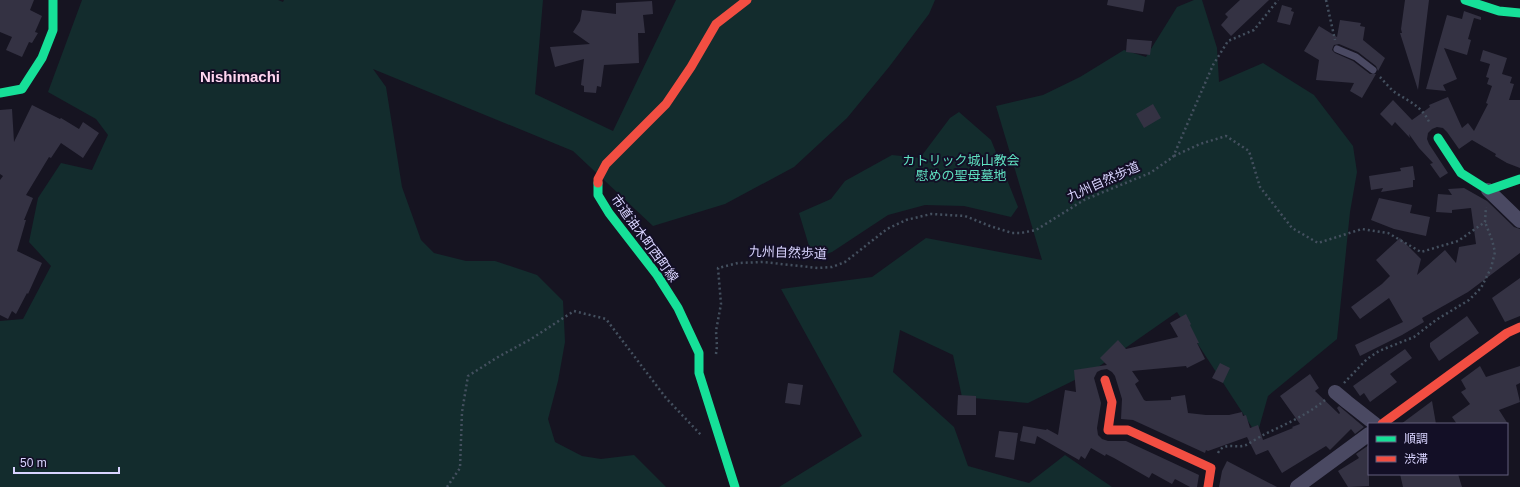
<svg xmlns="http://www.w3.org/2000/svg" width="1520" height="487" font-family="Helvetica,'Noto Sans JP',sans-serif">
<rect width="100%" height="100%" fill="#161421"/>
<g fill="#132c2d">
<polygon points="82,0 278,0 283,2 284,0 543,0 535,94 613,131 676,0 935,0 929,14 889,67 847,118 794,167 725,204 653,226 573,151 373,69 386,87 402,187 421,240 434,253 466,261 495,261 537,275 563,301 565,342 558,381 548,419 555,442 582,456 601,459 634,455 666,487 0,487 0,321 23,319 51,266 29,242 38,198 61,163 92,170 108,135 96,119 48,92"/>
<polygon points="1194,0 1202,0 1217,48 1219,82 1263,63 1314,95 1353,146 1357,172 1350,212 1337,339 1268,396 1257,435 1177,312 1091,372 1028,403 962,397 953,355 900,330 893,372 954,427 968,466 1029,483 1065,455 1112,487 779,487 862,436 781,289 872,277 926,238 1042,260 996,106 1043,95 1080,77 1124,50 1146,57 1177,7"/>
<polygon points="959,112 991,140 1018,207 1011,217 964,206 925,205 888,215 832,252 813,259 799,213 831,199 845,181 892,155 920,158 950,118"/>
</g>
<g fill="#343243">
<polygon points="0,0 34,0 30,10 42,16 35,32 38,33 32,43 29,42 22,57 6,50 12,37 0,32"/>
<polygon points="1108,0 1145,0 1143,12 1107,5"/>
<polygon points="1240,0 1269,0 1231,36 1221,25 1228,17 1225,14"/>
<polygon points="1405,0 1429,0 1418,90 1400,33 1402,33 1401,29"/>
<polygon points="652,1 653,14 643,15 645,33 638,33 639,63 604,65 601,87 597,86 596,93 584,92 584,86 581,85 584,59 555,67 550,47 590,44 573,32 580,21 582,10 616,14 616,3"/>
<polygon points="1282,5 1292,8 1291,11 1294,12 1290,25 1277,22"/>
<polygon points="1464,11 1481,17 1481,20 1474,18 1468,39 1471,40 1467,55 1444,48 1457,79 1443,85 1446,91 1426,89 1447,15 1462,19"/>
<polygon points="1340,20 1361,23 1360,26 1365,27 1363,40 1385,58 1378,71 1376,66 1358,52 1339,44 1334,45 1333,47 1332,50 1335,53 1353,61 1370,74 1376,74 1362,98 1350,91 1354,83 1316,80 1319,60 1304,51 1319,26 1337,37"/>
<polygon points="1127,39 1152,41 1150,55 1126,52"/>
<polygon points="1483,50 1507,58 1502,74 1512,77 1510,83 1514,84 1509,100 1520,100 1520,168 1507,163 1495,156 1496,154 1472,140 1459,149 1447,132 1443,128 1437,127 1432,129 1428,133 1427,139 1429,144 1448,173 1440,178 1430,164 1433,163 1419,148 1409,134 1410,138 1395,122 1392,126 1380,114 1393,100 1412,120 1430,107 1429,105 1448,97 1462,128 1468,123 1474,131 1488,104 1486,103 1492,86 1487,84 1489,78 1486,77 1490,64 1480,61"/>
<polygon points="1153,104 1161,118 1144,128 1136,114"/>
<polygon points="32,105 60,119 61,118 79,129 83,122 99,133 83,158 61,143 51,158 49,157 26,195 33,198 24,220 26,220 17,251 42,263 28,294 27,293 16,314 12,311 8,319 0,315 0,180 3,176 0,174 0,110 12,109 14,142"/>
<polygon points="1413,166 1415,180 1413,180 1413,187 1381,192 1383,188 1371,190 1369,176 1401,171 1400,168"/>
<polygon points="1464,188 1487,201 1514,227 1520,229 1520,253 1468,292 1422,318 1424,322 1402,335 1360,356 1355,345 1403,322 1389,298 1360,319 1351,307 1382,284 1390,276 1376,260 1400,238 1421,259 1417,275 1445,250 1456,263 1459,247 1476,244 1471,208 1452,210 1452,213 1436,212 1438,194 1452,195 1448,189"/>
<polygon points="1379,198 1412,205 1410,213 1430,217 1426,236 1394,229 1371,220"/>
<polygon points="1520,278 1520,316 1505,322 1492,298"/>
<polygon points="1186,314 1191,324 1190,325 1199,343 1197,343 1205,359 1187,368 1186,366 1132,371 1139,381 1135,384 1144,400 1146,401 1171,400 1171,397 1185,395 1188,413 1206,415 1229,415 1242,412 1243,416 1246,415 1250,428 1258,425 1263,440 1293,428 1292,427 1300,424 1280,396 1310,374 1319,388 1315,391 1339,414 1340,413 1337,408 1339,406 1364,427 1355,434 1351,429 1330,450 1326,446 1282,473 1268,450 1256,455 1247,437 1208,451 1206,450 1205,453 1133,420 1121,419 1122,399 1115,376 1112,372 1107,369 1101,370 1097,372 1094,378 1101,403 1097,428 1098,435 1102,439 1108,441 1126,441 1199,475 1197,487 1190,487 1175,479 1172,484 1152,473 1149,478 1114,458 1106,454 1105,456 1091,448 1085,459 1081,456 1079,460 1037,436 1035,444 1020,441 1023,426 1046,430 1047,429 1058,435 1065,390 1076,392 1074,370 1107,365 1100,358 1118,340 1126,349 1178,337 1170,323"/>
<polygon points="1467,316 1479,333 1439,361 1430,347 1430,343"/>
<polygon points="1405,349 1412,358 1390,374 1397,382 1370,402 1364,393 1360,396 1353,386"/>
<polygon points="1220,363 1230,368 1223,383 1212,378"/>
<polygon points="1480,366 1486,377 1520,366 1520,383 1516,385 1520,402 1499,410 1508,424 1457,424 1452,417 1470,404 1461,392 1466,389 1461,380"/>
<polygon points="788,383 803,385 800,405 785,403"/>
<polygon points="958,395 976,396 976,415 957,415"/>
<polygon points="1432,401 1436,424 1401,424"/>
<polygon points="999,431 1018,433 1014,460 995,457"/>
<polygon points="1369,445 1369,486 1348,487 1338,471 1359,458 1356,454"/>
<polygon points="1227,461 1277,487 1219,487 1222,471"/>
<polygon points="1400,474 1458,474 1462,487 1403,487"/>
</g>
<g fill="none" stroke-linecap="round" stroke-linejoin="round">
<g stroke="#44505f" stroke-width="2.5" stroke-dasharray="2 3" stroke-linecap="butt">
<polyline points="1326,0 1335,40"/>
<path d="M1380,77C1385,82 1390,89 1396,93C1410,102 1423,107 1430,124"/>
<polyline points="1174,156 1200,144 1226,136 1249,151 1260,187 1292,228 1318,243 1362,229 1388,233 1421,252 1458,241 1485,222 1486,207"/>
<polyline points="716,354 717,346 716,331 721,304 718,268 738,263 763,262 818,268 832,267 845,262 887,229 906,220 931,214 965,216 990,226 1012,233 1021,233 1036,230 1084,200 1150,173 1173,157 1213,65 1228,41 1254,30 1278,0"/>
<polyline points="1344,383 1367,359 1379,351 1414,337 1436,320 1469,300 1481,288 1491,268 1495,252 1492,240 1485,222"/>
<path d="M1218,453C1224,441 1236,449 1246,445C1252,442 1259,437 1265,434C1286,424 1307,415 1325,400"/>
<polyline points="447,487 460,468 462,412 468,376 498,357 531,339 574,311 606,319 666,398 701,435"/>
</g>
<polyline stroke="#4a4962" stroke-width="7" points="1337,49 1356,57 1373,70"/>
<g stroke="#4a4962" stroke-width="14">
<polyline points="1488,190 1520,221"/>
<polyline points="1335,392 1347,402 1375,424"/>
<polyline points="1297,487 1369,434"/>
</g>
<g stroke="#16e098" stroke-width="9">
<polyline points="1465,0 1499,11 1520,13"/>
<polyline points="0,93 22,89 42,58 53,30 53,0"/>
<polyline points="1438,138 1461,173 1488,190 1520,179"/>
<polyline points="598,183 598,195 609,213 657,275 678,308 699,353 699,373 735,487"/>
</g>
<g stroke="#f24e42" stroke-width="9">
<polyline points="598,183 598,179 606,164 666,104 691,67 716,24 747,0"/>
<polyline points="1105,380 1112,402 1108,430 1128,430 1211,468 1208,487"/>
<polyline points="1382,424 1507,333 1520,327"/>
</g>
</g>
<g text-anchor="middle" stroke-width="4" stroke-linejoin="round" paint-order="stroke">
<g font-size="13" fill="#5fe0c0" stroke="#130f26">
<text x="961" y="165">カトリック城山教会<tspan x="961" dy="15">慰めの聖母墓地</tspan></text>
</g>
<g font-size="13" fill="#d9d4ff" stroke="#130f26">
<text transform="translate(1103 181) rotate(-24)" y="5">九州自然歩道</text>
<text transform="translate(645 238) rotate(54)" y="5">市道油木町西町線</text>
<text transform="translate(788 252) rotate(2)" y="5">九州自然歩道</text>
</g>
<g font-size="15" font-weight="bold" fill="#ffd6f0" stroke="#130f26">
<text x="240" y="82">Nishimachi</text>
</g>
</g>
<rect x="1368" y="423" width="140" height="52" fill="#130f26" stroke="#625e7d"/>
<rect x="1376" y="436" width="20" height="6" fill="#16e098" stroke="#625e7d"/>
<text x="1404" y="443" font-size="12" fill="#d9d4ff">順調</text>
<rect x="1376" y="456" width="20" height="6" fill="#f24e42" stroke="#625e7d"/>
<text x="1404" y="463" font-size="12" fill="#d9d4ff">渋滞</text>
<path d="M14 467v6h105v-6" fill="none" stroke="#d9d4ff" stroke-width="2"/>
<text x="20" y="467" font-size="12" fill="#d9d4ff" stroke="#130f26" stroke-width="3" paint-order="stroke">50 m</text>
</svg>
